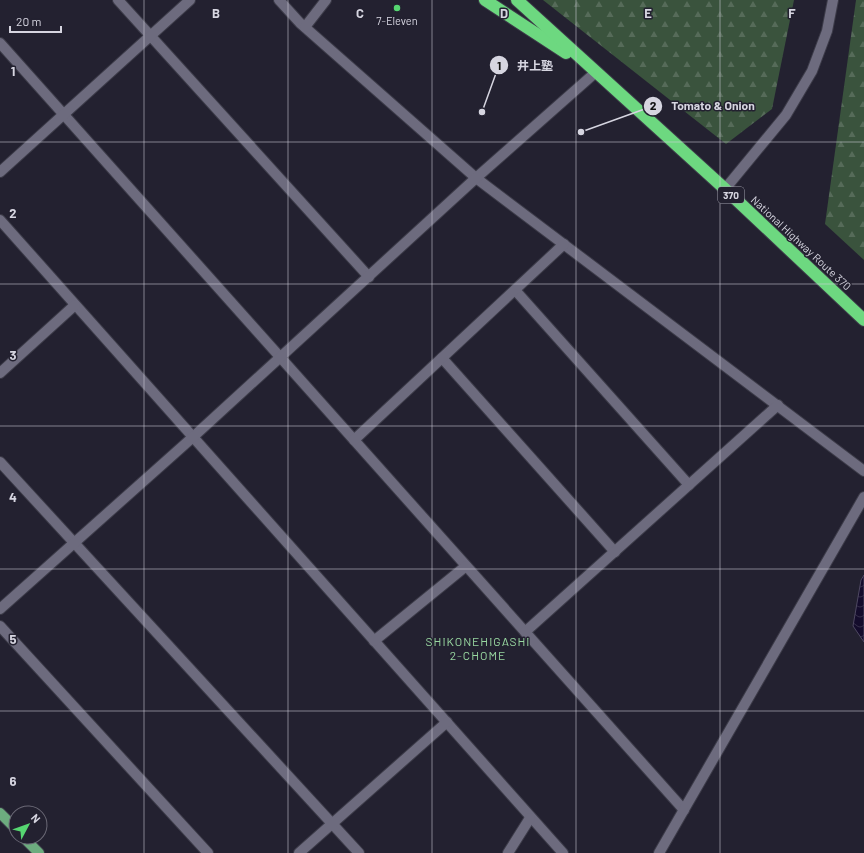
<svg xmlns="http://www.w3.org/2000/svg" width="864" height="853" font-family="Barlow,'Noto Sans JP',sans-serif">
<defs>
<pattern id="forest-firs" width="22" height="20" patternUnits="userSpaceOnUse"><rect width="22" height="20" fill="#3a533d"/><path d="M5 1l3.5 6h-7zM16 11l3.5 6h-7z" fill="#566b59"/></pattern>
<pattern id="water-waves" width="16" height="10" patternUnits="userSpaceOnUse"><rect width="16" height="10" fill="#140c2c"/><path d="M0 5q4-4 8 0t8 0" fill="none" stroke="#352e4a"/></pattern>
</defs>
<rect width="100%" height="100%" fill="#232130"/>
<g fill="url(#forest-firs)">
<polygon points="543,0 794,0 772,109 726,144"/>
<polygon points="856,0 864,0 864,260 825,224"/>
</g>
<polygon fill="url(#water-waves)" stroke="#4e4862" points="864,575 864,642 853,626 861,580"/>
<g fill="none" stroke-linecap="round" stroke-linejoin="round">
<g stroke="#3c3b48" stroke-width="12">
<g id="minor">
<polyline points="118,0 369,277"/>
<polyline points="279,0 300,23 476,178 864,471"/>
<polyline points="305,27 326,0"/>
<polyline points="0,43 684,810"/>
<polyline points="0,172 190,0"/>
<polyline points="725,189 786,115 812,71 827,31 833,0"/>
<polyline points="0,220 563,853"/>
<polyline points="515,290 689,485"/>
<polyline points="442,358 615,552"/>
<polyline points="0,373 75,305"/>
<polyline points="354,440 564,244"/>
<polyline points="0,462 359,853"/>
<polyline points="0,609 193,437 476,178 596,72"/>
<polyline points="0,626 208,853"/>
<polyline points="525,632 778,405"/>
<polyline points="374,641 466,566"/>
<polyline points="299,853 447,722"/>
<polyline points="508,853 530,818"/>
<polyline points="659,853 864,497"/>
</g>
</g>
<g stroke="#3c3b48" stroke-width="12">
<g id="major">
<polyline points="0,813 16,829"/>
<polyline points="23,837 39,853"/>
</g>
</g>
<g stroke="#3c3b48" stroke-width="14">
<g id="highway">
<polyline points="485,0 566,53"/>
<polyline points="517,0 725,189 864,320"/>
</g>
</g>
<use href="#minor" stroke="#6d6b7e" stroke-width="10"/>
<use href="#major" stroke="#6dac7f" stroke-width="10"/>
<use href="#highway" stroke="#6dd880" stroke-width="12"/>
</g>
<path fill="none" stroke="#d6d5e0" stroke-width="1" stroke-opacity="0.55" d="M144,0V853M288,0V853M432,0V853M576,0V853M720,0V853M0,142H864M0,284H864M0,426H864M0,569H864M0,711H864"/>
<circle fill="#56d671" stroke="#232130" stroke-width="1.5" cx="397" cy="8" r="4"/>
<g text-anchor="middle" stroke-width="3" stroke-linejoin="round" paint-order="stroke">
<rect fill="#232130" stroke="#a09fab" stroke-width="1" x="718" y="187" width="26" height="16" rx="3"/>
<g font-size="10" font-weight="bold" fill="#d6d5e0">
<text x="731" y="199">370</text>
</g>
<g font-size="11" fill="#d6d5e0" stroke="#232130">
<text x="397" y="25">7-Eleven</text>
</g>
<g font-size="11" fill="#d6d5e0" stroke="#232130">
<text transform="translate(801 243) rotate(43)" y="4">National Highway Route 370</text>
</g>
<g font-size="12" letter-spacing="1" fill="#98d7a0" stroke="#232130">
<text x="478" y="646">SHIKONEHIGASHI<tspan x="478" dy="14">2-CHOME</tspan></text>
</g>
</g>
<g font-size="13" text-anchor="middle" font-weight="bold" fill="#d6d5e0" stroke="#232130" stroke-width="3" stroke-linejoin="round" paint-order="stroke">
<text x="216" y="18">B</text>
<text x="360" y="18">C</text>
<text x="504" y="18">D</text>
<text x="648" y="18">E</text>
<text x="792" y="18">F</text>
<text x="13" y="76">1</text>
<text x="13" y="218">2</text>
<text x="13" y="360">3</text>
<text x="13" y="502">4</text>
<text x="13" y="644">5</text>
<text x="13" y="786">6</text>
</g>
<path fill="none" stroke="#d6d5e0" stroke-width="1.5" d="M482 112L499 65M581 132L653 106"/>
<g fill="#d6d5e0" stroke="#232130" stroke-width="1.5">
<circle cx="482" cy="112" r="4"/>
<circle cx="581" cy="132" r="4"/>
<circle cx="499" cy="65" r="10"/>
<circle cx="653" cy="106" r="10"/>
</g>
<g font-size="12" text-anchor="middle" font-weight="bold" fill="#111">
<text x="499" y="70">1</text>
<text x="653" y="110">2</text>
</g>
<g font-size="12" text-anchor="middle" font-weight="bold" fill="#d6d5e0" stroke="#232130" stroke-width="3" stroke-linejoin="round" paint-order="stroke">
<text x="535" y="70">井上塾</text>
<text x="713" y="110">Tomato &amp; Onion</text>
</g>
<g transform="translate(28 825) rotate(49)"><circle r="19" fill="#232130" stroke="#6b6976"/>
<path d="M0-3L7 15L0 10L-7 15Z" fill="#56d671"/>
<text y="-6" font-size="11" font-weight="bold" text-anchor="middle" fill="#d6d5e0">N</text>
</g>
<path d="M10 26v6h51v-6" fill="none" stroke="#d6d5e0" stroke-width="2"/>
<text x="16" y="26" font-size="12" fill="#d6d5e0" stroke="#232130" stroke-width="3" paint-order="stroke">20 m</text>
</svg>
